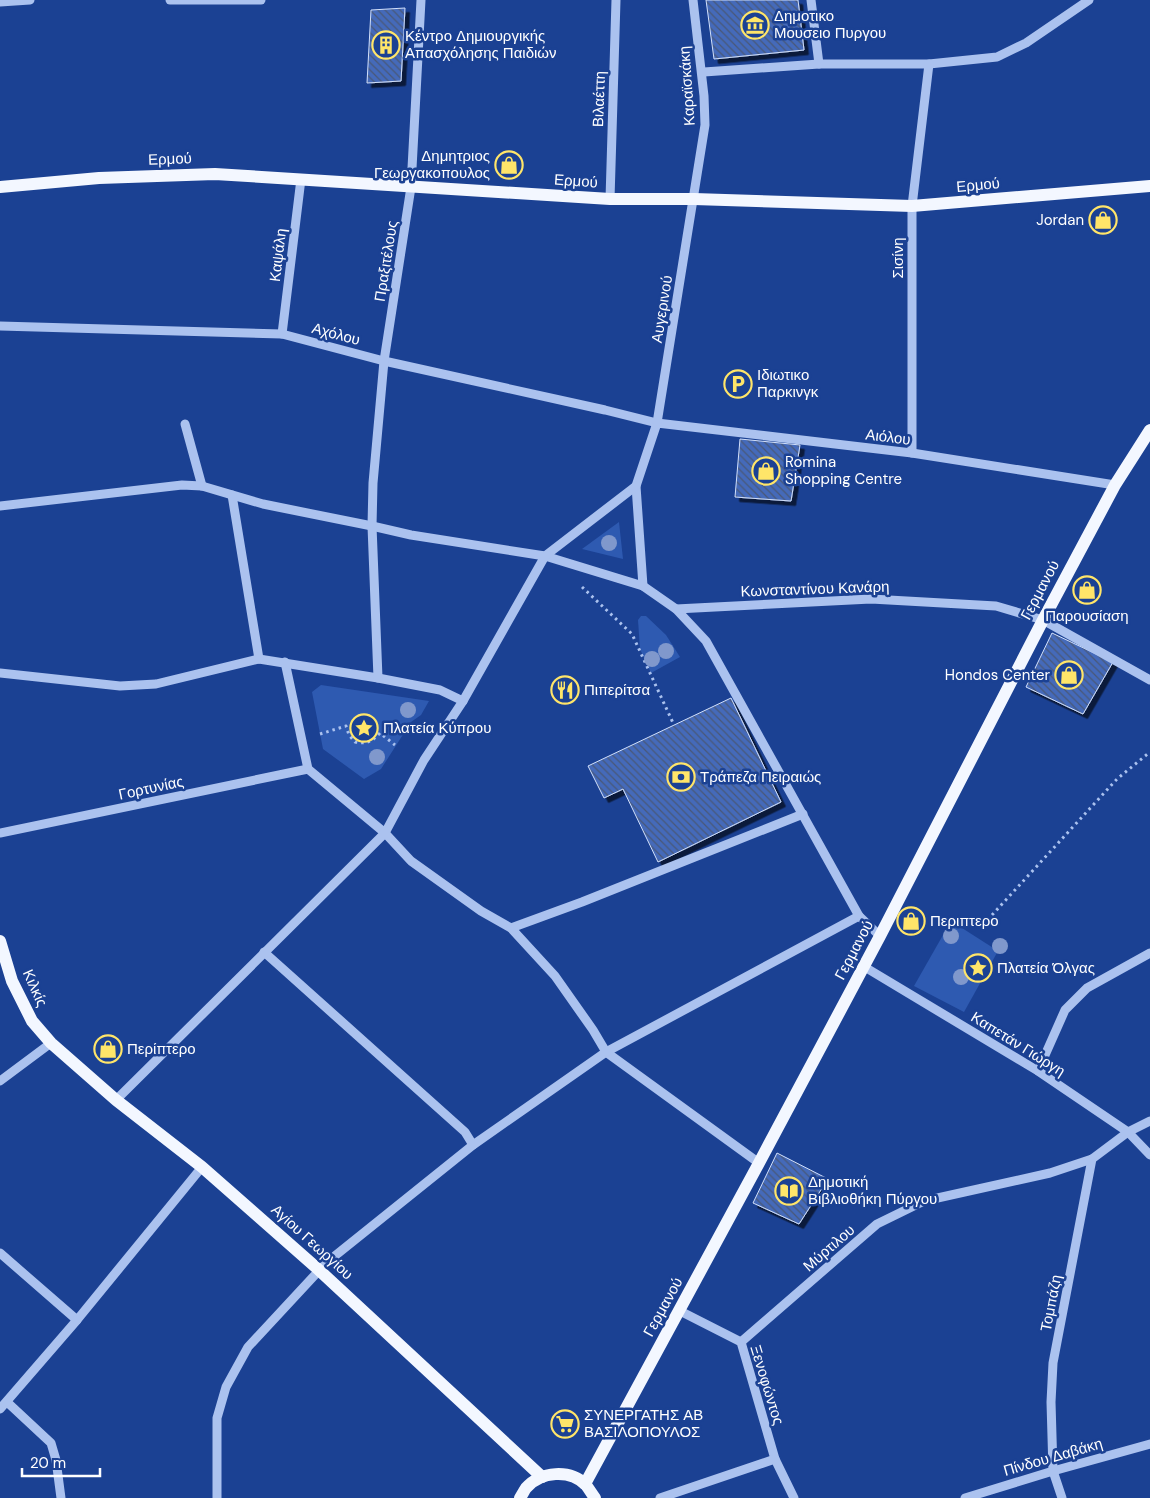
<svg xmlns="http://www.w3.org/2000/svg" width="1150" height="1498" font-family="'DM Sans',sans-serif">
<defs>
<pattern id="building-back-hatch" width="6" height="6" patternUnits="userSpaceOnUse" patternTransform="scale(1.25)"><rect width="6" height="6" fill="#446aba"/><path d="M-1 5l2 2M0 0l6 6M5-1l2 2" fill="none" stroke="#495878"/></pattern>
<filter id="shadow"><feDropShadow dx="4.5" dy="4.5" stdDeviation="0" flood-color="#0009"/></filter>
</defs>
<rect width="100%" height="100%" fill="#1b4193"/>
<g fill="#2e5ab1">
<polygon points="619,522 623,559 582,549"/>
<polygon points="641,616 646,616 666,635 680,657 651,673 640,649 638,620"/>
<polygon points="321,685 429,701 421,715 411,722 381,769 364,779 323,749 312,692"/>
<polygon points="951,921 998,951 964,1012 914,986"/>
</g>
<g fill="url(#building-back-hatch)" stroke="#d2e0fb" filter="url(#shadow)">
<polygon points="706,0 798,0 804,50 714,59"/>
<polygon points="405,8 401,81 367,83 371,10"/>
<polygon points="740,439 800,445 791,501 735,497"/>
<polygon points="1052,633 1113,662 1083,714 1026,687"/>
<polygon points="731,698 781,802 658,862 623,789 604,798 588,766"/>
<polygon points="777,1153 828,1179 799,1224 753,1203"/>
</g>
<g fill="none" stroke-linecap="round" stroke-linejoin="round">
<g stroke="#abc2ef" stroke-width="3" stroke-dasharray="2.5 4" stroke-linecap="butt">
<polyline points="582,587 632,634 674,725"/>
<path d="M320,734L346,726L349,735L355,742C366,744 372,742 380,733L395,745"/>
<polyline points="992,915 1117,779 1150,752"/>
</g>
<g stroke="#abc2ef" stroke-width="9">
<polyline points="170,0 261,0"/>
<polyline points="811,0 819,64"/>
<polyline points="0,2 30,0"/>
<polyline points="704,72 819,64 929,64 997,57 1026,43 1089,0"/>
<polyline points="610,199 616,0"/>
<polyline points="0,326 282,334 384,361 605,410 657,423 912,453 1115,485"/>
<polyline points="282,334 301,179"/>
<polyline points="185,424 202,486"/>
<polyline points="912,453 912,206 929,64"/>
<polyline points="232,495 259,659"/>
<polyline points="0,506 182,485 202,486 263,504 372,526 411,535 545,556 643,586 676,609 706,641 859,916 880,936"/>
<polyline points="643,586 636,486 657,423 705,125 704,96 693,0"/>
<polyline points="676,609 871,599 996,606 1043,620 1150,680"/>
<polyline points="285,662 308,769 385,833 411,861 481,911 511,928 555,976 593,1030 606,1052 759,1163"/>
<polyline points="0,673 120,686 156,684 259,659 378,678 440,690 463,701"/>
<polyline points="378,678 372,526 373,483 384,361 411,187 421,0"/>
<polyline points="0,833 308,769"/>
<polyline points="511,928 582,902 803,814"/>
<polyline points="264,952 465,1132 473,1145"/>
<polyline points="863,966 1038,1071 1128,1132 1150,1155"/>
<polyline points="1038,1071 1065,1010 1087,988 1150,953"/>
<polyline points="0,1081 51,1043"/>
<polyline points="116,1100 385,833 424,760 463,701 545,556 636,486"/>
<polyline points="0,1253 77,1320"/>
<polyline points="680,1311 741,1342 775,1459 794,1498"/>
<polyline points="741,1342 877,1224 924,1201 1050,1173 1092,1159"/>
<polyline points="7,1402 51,1443 56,1460 61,1498"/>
<polyline points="0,1409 77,1320 202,1167"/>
<polyline points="217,1498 217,1418 226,1387 248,1347 326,1263 473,1145 606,1052 859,916"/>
<polyline points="660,1498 775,1459"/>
<polyline points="965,1498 1053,1471 1150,1444"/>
<polyline points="1062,1498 1053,1471 1051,1402 1053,1363 1092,1159 1128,1132 1150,1121"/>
</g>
<g stroke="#f3f7ff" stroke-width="12">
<polyline points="0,187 99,178 215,174 610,199 694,199 912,206 1150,186"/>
<polyline points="0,941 12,981 32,1021 51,1043 116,1100 202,1167 319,1270 542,1477"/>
<polyline points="585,1484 759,1163 880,936 1043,620 1115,485 1150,430"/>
<path d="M520,1498C522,1495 524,1491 526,1488C541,1471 570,1469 586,1485C589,1489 592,1494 595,1498"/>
</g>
</g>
<g fill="#8098cc">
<circle cx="609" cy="543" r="8"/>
<circle cx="666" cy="651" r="8"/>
<circle cx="652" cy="659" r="8"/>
<circle cx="408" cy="710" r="8"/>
<circle cx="364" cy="724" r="8"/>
<circle cx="377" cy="757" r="8"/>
<circle cx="951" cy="936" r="8"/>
<circle cx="1000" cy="946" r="8"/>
<circle cx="961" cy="977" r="8"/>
</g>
<defs>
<g id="museum-ring" transform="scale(1.4375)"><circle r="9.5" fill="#1b4193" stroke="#ffe569" stroke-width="1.5"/><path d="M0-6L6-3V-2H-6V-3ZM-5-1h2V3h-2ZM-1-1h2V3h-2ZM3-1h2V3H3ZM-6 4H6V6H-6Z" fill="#ffe569"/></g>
<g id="building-ring" transform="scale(1.4375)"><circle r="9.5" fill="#1b4193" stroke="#ffe569" stroke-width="1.5"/><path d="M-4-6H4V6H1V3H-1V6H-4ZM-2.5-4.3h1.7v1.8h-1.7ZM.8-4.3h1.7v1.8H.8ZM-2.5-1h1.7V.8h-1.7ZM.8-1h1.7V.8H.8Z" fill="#ffe569"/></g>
<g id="shop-ring" transform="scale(1.4375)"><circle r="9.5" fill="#1b4193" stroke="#ffe569" stroke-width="1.5"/><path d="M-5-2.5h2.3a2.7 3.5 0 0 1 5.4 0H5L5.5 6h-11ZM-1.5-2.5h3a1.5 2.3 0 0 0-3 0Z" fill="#ffe569"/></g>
<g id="parking-ring" transform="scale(1.4375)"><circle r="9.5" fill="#1b4193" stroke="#ffe569" stroke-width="1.5"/><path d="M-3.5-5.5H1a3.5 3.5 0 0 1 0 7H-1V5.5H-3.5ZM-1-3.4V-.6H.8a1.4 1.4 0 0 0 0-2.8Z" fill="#ffe569"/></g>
<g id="restaurant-ring" transform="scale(1.4375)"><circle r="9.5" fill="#1b4193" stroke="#ffe569" stroke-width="1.5"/><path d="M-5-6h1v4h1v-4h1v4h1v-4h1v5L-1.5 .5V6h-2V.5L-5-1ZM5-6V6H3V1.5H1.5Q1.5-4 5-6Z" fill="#ffe569"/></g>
<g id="sight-ring" transform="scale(1.4375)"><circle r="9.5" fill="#1b4193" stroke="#ffe569" stroke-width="1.5"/><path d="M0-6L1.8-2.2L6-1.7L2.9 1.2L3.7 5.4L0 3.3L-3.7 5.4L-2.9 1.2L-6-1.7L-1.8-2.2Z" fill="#ffe569"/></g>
<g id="bank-ring" transform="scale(1.4375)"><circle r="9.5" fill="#1b4193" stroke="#ffe569" stroke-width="1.5"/><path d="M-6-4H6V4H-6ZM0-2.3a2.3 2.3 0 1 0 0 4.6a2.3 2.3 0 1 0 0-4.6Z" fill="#ffe569"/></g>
<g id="library-ring" transform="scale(1.4375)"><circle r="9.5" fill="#1b4193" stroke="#ffe569" stroke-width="1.5"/><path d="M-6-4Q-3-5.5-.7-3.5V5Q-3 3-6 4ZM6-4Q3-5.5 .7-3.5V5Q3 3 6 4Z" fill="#ffe569"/></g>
<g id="supermarket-ring" transform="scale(1.4375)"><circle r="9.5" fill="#1b4193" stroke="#ffe569" stroke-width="1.5"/><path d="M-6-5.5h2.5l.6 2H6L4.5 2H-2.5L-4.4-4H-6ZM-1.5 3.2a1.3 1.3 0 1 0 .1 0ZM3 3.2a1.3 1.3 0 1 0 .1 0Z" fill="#ffe569"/></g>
</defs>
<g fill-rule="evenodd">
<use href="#museum-ring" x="755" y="25"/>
<use href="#building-ring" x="386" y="45"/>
<use href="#shop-ring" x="509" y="165"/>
<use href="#shop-ring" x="1103" y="220"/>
<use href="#parking-ring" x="738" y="384"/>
<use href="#shop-ring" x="766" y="471"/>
<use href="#shop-ring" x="1087" y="590"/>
<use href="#shop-ring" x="1069" y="675"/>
<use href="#restaurant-ring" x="565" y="690"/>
<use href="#sight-ring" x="364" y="728"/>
<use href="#bank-ring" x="681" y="777"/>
<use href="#shop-ring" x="911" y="921"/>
<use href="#sight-ring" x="978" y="968"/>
<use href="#shop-ring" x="108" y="1049"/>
<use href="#library-ring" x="789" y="1191"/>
<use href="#supermarket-ring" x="565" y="1424"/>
</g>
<g text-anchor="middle" stroke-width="5" stroke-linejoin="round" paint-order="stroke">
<g font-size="15" fill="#fff" stroke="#1b4193" text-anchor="start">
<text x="774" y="21">Δημοτικο<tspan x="774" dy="17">Μουσειο Πυργου</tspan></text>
<text x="405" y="41">Κέντρο Δημιουργικής<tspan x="405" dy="17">Απασχόλησης Παιδιών</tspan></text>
<text x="490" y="161" text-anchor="end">Δημητριος<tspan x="490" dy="17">Γεωργακοπουλος</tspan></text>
<text x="1084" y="225" text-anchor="end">Jordan</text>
<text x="757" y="380">Ιδιωτικο<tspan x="757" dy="17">Παρκινγκ</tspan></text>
<text x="785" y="467">Romina<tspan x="785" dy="17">Shopping Centre</tspan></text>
<text x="1087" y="621" text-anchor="middle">Παρουσίαση</text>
<text x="1050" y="680" text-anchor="end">Hondos Center</text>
<text x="584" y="695">Πιπερίτσα</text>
<text x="383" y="733">Πλατεία Κύπρου</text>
<text x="700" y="782">Τράπεζα Πειραιώς</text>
<text x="930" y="926">Περιπτερο</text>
<text x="997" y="973">Πλατεία Όλγας</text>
<text x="127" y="1054">Περίπτερο</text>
<text x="808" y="1187">Δημοτική<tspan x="808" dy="17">Βιβλιοθήκη Πύργου</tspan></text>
<text x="584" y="1420">ΣΥΝΕΡΓΑΤΗΣ ΑΒ<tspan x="584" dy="17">ΒΑΣΙΛΟΠΟΥΛΟΣ</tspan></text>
</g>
<g font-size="15" fill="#fff" stroke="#1b4193">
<text transform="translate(687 86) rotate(-94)" y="5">Καραϊσκάκη</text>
<text transform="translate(599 99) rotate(-88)" y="5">Βιλαέττη</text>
<text transform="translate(170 159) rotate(-2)" y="5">Ερμού</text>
<text transform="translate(576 181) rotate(4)" y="5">Ερμού</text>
<text transform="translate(978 185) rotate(-5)" y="5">Ερμού</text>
<text transform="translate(278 255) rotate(-83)" y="5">Καψάλη</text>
<text transform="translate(898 258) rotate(-90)" y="5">Σισίνη</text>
<text transform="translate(386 261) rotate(-81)" y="5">Πραξιτέλους</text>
<text transform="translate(662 309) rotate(-81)" y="5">Αυγερινού</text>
<text transform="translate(336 334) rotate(15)" y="5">Αχόλου</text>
<text transform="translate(888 437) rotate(7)" y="5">Αιόλου</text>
<text transform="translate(815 589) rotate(-2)" y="5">Κωνσταντίνου Κανάρη</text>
<text transform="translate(1040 590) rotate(-62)" y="5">Γερμανού</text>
<text transform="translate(151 788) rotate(-12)" y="5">Γορτυνίας</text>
<text transform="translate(854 950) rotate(-62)" y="5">Γερμανού</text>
<text transform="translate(35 988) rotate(66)" y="5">Κιλκίς</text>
<text transform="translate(1018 1044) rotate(32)" y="5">Καπετάν Γιώργη</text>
<text transform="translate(312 1242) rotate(42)" y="5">Αγίου Γεωργίου</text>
<text transform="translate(829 1248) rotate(-41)" y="5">Μύρτιλου</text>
<text transform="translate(1051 1303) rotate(-79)" y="5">Τομπάζη</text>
<text transform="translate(663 1307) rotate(-61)" y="5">Γερμανού</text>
<text transform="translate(767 1385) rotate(73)" y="5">Ξενοφώντος</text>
<text transform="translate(1053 1457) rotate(-16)" y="5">Πίνδου Δαβάκη</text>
</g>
</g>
<path d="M22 1468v8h78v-8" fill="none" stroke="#ffffff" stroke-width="2.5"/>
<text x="30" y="1468" font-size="15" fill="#ffffff" stroke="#1b4193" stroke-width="4" paint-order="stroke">20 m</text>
</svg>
